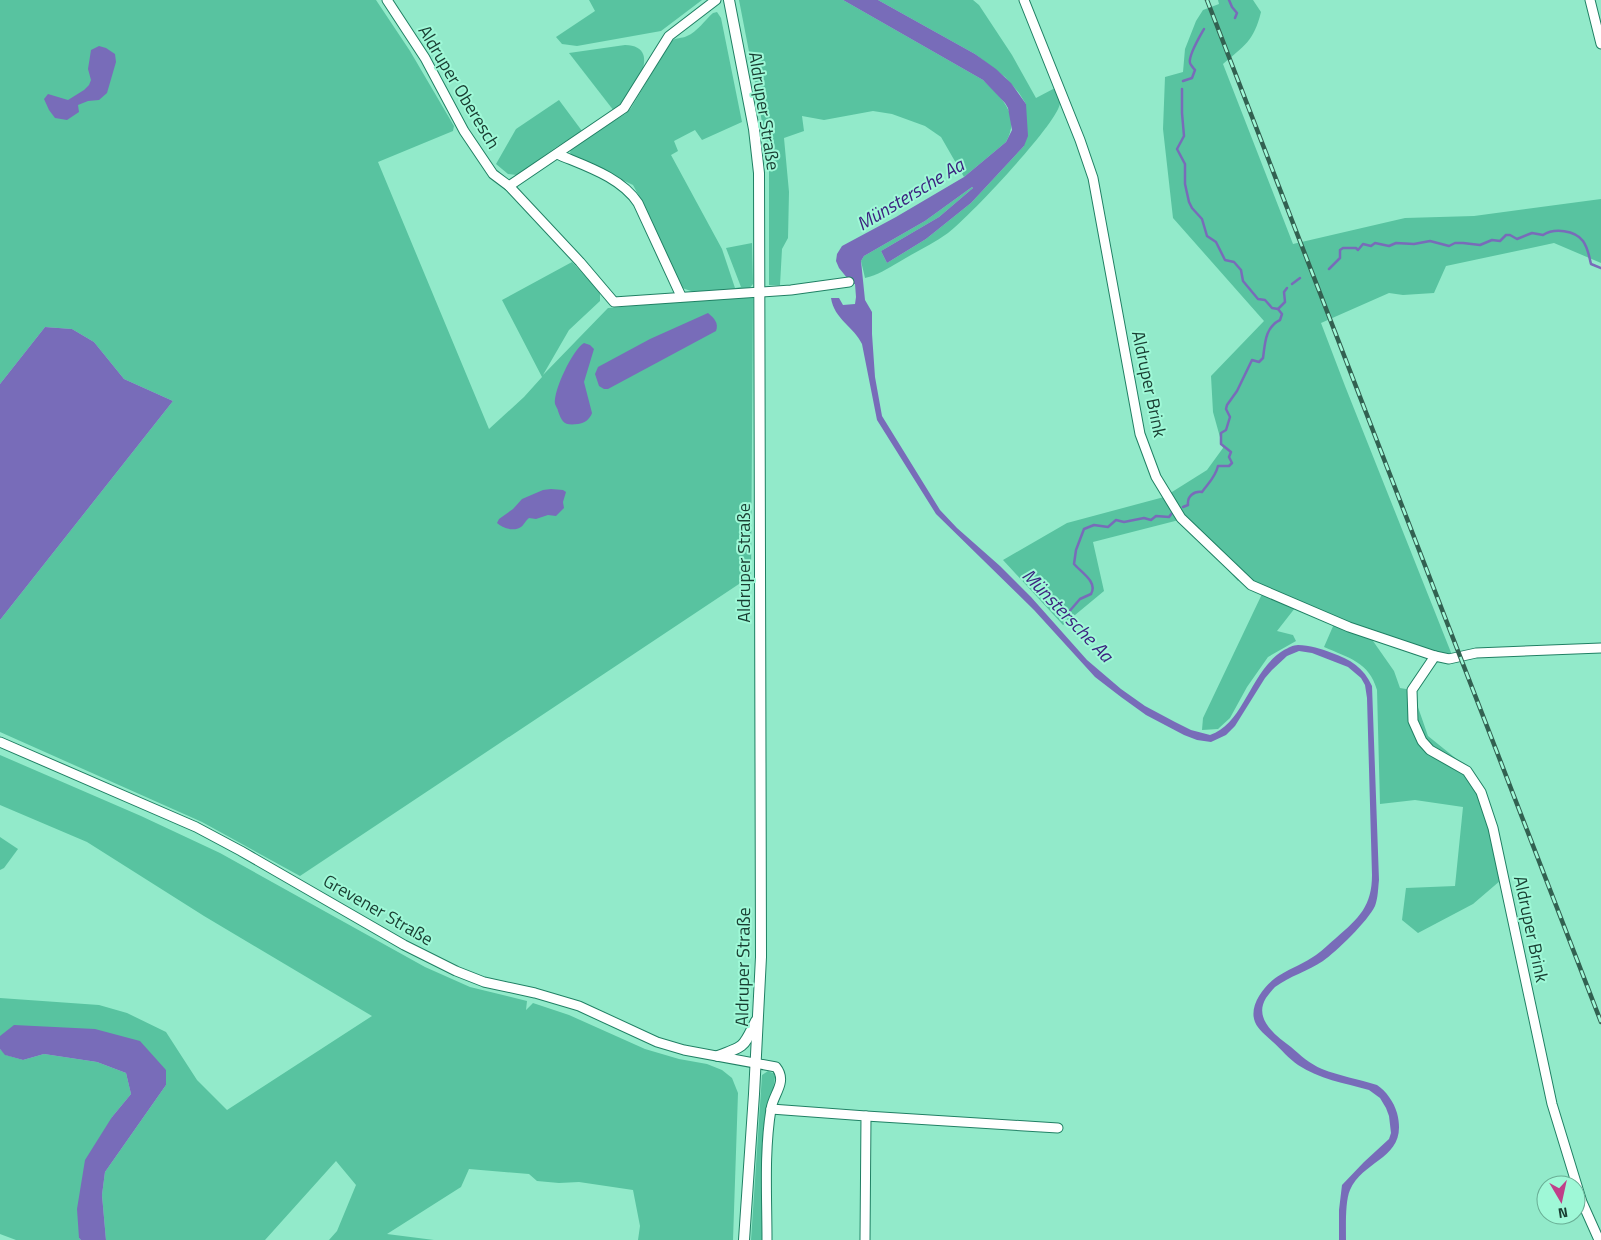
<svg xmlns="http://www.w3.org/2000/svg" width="1601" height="1240" font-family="'Titillium Web',sans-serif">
<rect width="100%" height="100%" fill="#92eaca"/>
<g fill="#58c3a0">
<polygon points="0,0 376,0 410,51 454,126 453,131 378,162 489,429 524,397 542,377 502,300 572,262 600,292 600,301 569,330 543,375 608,308 753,296 751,576 300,876 202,822 0,732 0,620 173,401 124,379 94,342 72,329 45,327 0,384"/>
<polygon points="589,0 702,0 661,31 577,46 562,44 556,37 595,11"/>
<path d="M739,0H843L983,80C1002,98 1021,115 1006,142L964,177L941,137L925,126L892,114L873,111L824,120L802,116L804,131L784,138L789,192L788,238L782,249L780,285H769V166L758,98Z"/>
<path d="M878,0H973L979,5L1012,55L1036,98L1055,88C1056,93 1060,99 1060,103C1059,122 967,219 948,233C933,244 915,252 899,262C887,269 878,275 865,278L861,261L864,256L925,221L972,187L973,188L939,217L881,251L887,263L926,239L971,203L1024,146L1026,104L1019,93L1005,77L975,54Z"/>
<path d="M1218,0H1253L1261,12C1254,41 1244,46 1223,64L1293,244L1405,218L1474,216L1601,199V263L1554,243L1446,266L1434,293L1403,295L1389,293L1321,323L1345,386L1452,655L1442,656L1350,625L1243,577L1238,581L1178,516L1179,520L1093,542L1104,591L1063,625L1003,560L1067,523L1164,497L1207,470L1223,448L1213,412L1211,376L1264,321L1173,218L1163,129L1165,77L1183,72L1185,49L1196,21L1203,10L1219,4Z"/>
<path d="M717,12L721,18L742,122L702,140L695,130L674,141L678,151L671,155L722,249L735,288L741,287L726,248L752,243L753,284L748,290L700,294L679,287L645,207L633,185L573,157L570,153L571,148L625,114L631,108L671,41C677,37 681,39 687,36C697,32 705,20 713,13Z"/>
<path d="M625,45C667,46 629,100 614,111L569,53Z"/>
<polygon points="559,100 582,131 555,148 517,175 508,174 496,164 516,129"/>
<polygon points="1262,594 1295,608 1277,631 1293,635 1296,641 1268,657 1247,687 1230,718 1218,729 1202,730 1203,718"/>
<path d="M1334,624L1375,639L1373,641L1394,671L1400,688L1412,690L1428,736L1469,769L1481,792L1501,880L1473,904L1418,933L1402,920L1406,888L1455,886L1463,807L1415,800L1380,804L1377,690C1369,662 1349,658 1324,647Z"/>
<polygon points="0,755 141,816 220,853 425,967 470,987 527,1001 526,1010 533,1003 569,1015 645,1049 679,1059 707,1064 722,1070 732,1078 738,1093 733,1240 638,1240 640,1226 633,1190 579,1182 559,1183 537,1181 529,1174 469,1169 461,1187 387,1234 434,1240 329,1240 337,1231 356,1185 336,1161 265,1240 106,1240 102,1195 105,1172 166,1085 166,1070 0,1036 0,998 99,1005 127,1013 166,1032 197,1080 227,1110 372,1016 204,916 87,842 0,805"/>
<polygon points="0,837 18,849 4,868 0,870"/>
<polygon points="0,1049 6,1055 23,1060 44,1054 97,1062 126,1073 131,1094 112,1117 79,1238 81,1240 16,1240 0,1234"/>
<path d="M768,1071L775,1074C775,1090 766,1106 764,1123C761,1162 762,1201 762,1240H751L762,1075Z"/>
</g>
<g fill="#786cb9">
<path d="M843,0H878L975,54L996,69L1011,83L1026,104L1028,136L1024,146L971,203L926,239L887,263L881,251L939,217L973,188L972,187L925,221L864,256L861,261L865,300L872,312V334L875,377L882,416L940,510L957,528L1000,566L1031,597L1087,660L1121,689L1145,706L1175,722L1191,730L1210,735C1245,723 1250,670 1284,650C1288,648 1293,645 1298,645C1309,645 1322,649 1332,653C1350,659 1364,668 1372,686L1379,880C1378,889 1378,898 1375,906C1368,921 1336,952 1323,961C1308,971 1290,976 1275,987C1272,990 1269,994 1266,998C1253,1019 1276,1036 1291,1047C1300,1055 1310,1064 1322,1069C1339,1076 1359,1079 1377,1085C1386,1091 1394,1102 1397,1113C1409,1159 1364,1158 1350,1190C1345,1201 1346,1227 1346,1240H1339V1210L1342,1185L1364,1162L1389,1139L1391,1133L1389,1116L1386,1108L1380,1098L1369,1090C1344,1083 1319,1079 1298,1065C1289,1059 1281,1049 1273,1042C1267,1036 1258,1030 1255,1022C1248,1005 1266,983 1280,975C1291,968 1305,963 1316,955C1323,950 1330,943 1336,938C1359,918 1372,906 1372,875L1367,698L1365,685L1361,678L1348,667L1312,653L1299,651L1287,656L1272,670L1265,678L1235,726L1226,735L1211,742L1197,740L1184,735L1146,715L1121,697L1095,677L1034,610L936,514L877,420L862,344C854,327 834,319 831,298H839L843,305L855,304L856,297L855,284H852L839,268L836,261L837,254L842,246L896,217L964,177L1006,142L1012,130L1008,108L1005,103L983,80Z"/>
<polygon points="99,46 106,48 115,54 116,62 107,93 99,100 88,101 78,105 79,112 67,120 55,118 49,110 44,99 48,94 68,100 84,90 89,85 91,80 88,69 91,50"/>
<path d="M708,313C714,318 719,323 716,331L608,389H604L599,386L595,374L598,367L650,339Z"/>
<polygon points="45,327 72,329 94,342 124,379 173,401 0,620 0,384"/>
<path d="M584,343L590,345L594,349L584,382L592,413C590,419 585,423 578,424C564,426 562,422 558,411C558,409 556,407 555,404C553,391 573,349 584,343Z"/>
<path d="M551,489L563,490L566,492L563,502L564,508L556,516L548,515L536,519L529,518C525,521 524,525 521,527C514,532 502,528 497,523L499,519L513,509L522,499L543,490Z"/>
<polygon points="14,1025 95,1029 140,1041 166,1070 166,1085 105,1172 102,1195 106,1240 81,1240 79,1238 77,1209 85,1160 112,1117 131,1094 126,1073 97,1062 44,1054 23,1060 5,1055 0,1049 0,1036"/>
</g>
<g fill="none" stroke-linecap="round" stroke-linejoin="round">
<g stroke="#786cb9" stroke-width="2.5">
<polyline points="1229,0 1232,7 1237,13 1235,18"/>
<path d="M1183,81L1192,78L1195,70C1194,69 1190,64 1190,63C1188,56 1200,36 1204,29"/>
<path d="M1182,89V113L1184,136L1177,149L1185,164V184L1189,202L1192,208L1202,219L1207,236L1216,242L1225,260L1234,262L1241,270L1243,281L1258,299L1265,300L1272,308L1278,309L1282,314L1280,320C1265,327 1265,344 1263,358L1259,362L1252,360L1237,391L1227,405L1226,409L1230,417L1226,430L1221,433V444L1231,452L1229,457L1232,463L1229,466H1218C1215,478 1209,482 1202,492C1194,491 1187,496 1188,505L1183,507"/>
<path d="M1329,269L1340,258V250L1343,248H1356L1358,250L1363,244L1371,246L1375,243L1389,246L1396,243L1414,244L1430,241L1449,246L1455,243H1463L1480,245L1492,240L1500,241L1506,235H1510L1517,239L1532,233L1543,235C1554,228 1575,230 1583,241C1588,248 1589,256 1591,264L1601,268"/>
<polyline points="1292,284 1300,278"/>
<polyline points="1278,309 1285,302 1284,292 1287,288"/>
<path d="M1067,614L1080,599L1091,594C1098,582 1081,572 1074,564L1076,550L1084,529L1094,525L1108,527L1116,520L1124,522L1144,518L1151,520L1156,516L1169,517L1172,513"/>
</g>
<g stroke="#208064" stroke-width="11">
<g id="minor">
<polyline points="387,0 425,58 464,131 493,174 509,186 580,262 614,302 791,290 849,282"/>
<polyline points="1024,0 1080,140 1093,178 1140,434 1156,477 1181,518 1251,585 1349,627 1435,656"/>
<polyline points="1590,0 1601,44"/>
<path d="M557,154C585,166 621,177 638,203L681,296"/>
<polyline points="509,186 624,108 669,36 716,0"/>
<path d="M0,742L196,827L241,851L404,945L456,971L484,982L535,993L579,1006L657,1042L684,1050L776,1067C788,1082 773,1094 771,1109C764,1152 767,1197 767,1240"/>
<polyline points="771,1109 866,1116 865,1240"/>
<polyline points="866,1116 1058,1128"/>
<polyline points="1599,1240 1582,1202 1552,1104 1493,828 1481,792 1467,771 1430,750 1422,741 1413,721 1412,690 1435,656 1449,659 1476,653 1601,648"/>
</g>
</g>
<g stroke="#208064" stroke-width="12">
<g id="major">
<polyline points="729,0 754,129 759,173 761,957 754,1094 744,1240"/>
<path d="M718,1056C746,1046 743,1047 756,1021"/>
</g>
</g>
<use href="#minor" stroke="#fff" stroke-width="9"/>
<use href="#major" stroke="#fff" stroke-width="10"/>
<g stroke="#326151" stroke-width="4.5">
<polyline id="rail" points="1207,0 1601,1022"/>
</g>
<use href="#rail" stroke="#9ff8d7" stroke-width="2.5" stroke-dasharray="8" stroke-linecap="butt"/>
</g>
<g text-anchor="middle" stroke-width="4" stroke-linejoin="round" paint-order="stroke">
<g font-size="18" fill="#193e32" stroke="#9ff8d7">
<text transform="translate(459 87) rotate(59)" y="6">Aldruper Oberesch</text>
<text transform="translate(764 111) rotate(81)" y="6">Aldruper Straße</text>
<text transform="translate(1149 384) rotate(78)" y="6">Aldruper Brink</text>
<text transform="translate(744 563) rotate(-90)" y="6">Aldruper Straße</text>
<text transform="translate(378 910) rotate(30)" y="6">Grevener Straße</text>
<text transform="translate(1531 929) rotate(78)" y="6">Aldruper Brink</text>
<text transform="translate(743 967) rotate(-89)" y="6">Aldruper Straße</text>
</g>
<g font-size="19" font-style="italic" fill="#3c237f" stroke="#9ff8d7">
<text transform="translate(910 194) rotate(-31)" y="7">Münstersche Aa</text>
<text transform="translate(1068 615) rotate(46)" y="7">Münstersche Aa</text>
</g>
</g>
<g transform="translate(1561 1200) rotate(171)"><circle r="24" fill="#9ff8d7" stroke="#69ae95"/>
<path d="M0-4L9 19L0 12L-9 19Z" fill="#c03f89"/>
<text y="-8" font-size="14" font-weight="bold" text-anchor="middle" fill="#193e32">N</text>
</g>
</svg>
